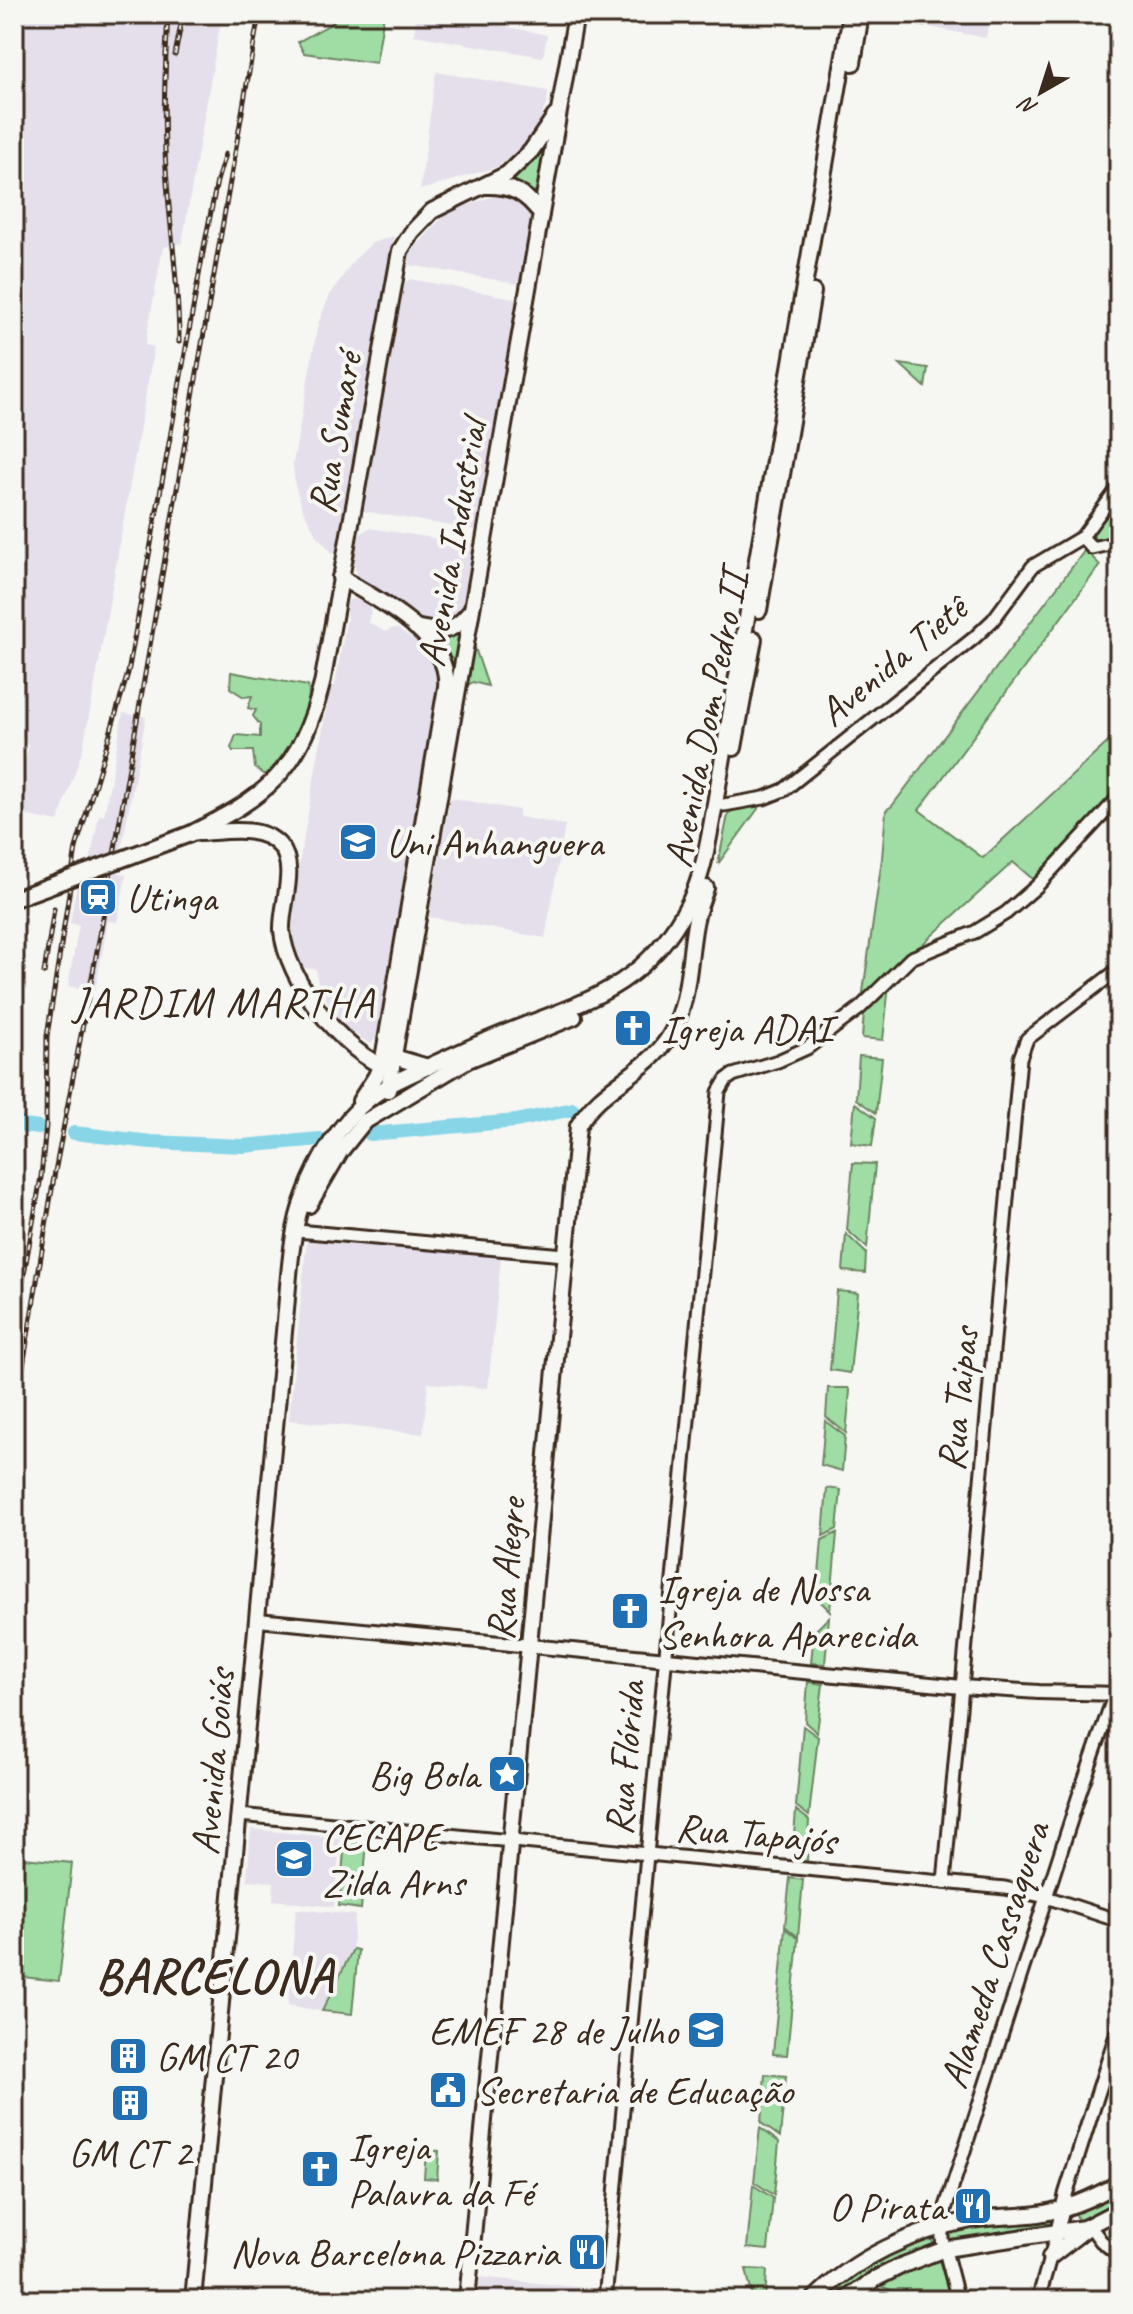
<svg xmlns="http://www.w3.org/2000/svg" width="1133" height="2314" font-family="Caveat,sans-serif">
<rect width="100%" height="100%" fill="#f6f6f2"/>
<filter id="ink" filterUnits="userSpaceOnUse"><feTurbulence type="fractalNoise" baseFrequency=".0125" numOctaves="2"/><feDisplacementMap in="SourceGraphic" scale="16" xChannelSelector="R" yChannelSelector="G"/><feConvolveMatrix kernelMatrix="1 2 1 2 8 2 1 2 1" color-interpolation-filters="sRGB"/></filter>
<g filter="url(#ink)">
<g fill="#e4dfeb">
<polygon points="14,14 222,14 182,243 163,247 145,345 154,347 95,684 83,748 58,822 15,813 17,787 29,746 14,727"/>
<polygon points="417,14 446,14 547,35 543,57 414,35"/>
<polygon points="926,14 990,14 986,38 924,26"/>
<polygon points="436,72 548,91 547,103 534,132 515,154 504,162 496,167 420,190"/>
<polygon points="494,196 509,196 521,202 532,219 524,272 519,284 410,265 408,256 447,212"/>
<polygon points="394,236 339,550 333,554 316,534 303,510 295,485 293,464 318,324 330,295 354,260 372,243"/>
<polygon points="410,279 518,299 478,528 475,530 363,511 361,508 402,285"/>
<polygon points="369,528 471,544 474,548 465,601 460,613 452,621 436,625 416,620 361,582 356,572 352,556 355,538"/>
<polygon points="355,599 365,603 371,610 368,622 385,632 393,628 398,629 425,648 442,674 408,867 408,885 395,938 397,947 381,1035 370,1044 345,1027 334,1014 318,984 316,969 301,968 292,938 295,888 329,693 335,685 347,617 345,608 349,600"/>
<polygon points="123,713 146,717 117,872 126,875 117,922 108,921 95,991 68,986 79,925 70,923 80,867 89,868 99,815 104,816"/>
<polygon points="450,798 519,810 519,817 565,825 545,938 429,917"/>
<polygon points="307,1238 501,1258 488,1388 428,1383 423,1434 289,1420"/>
<polygon points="251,1829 340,1838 334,1907 273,1900 274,1882 247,1880"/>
<polygon points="296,1909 355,1915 352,1948 320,2011 288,2005"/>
<polygon points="479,2277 596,2289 595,2300 477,2300"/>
</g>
<g fill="#9fdda5" stroke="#6d8462" stroke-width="2">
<polygon points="337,14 384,14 376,63 304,53 298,42 334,22"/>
<polygon points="870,14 926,14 924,26 870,16"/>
<polygon points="542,152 547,152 539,190 529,193 509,182 526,169"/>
<polygon points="900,364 928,368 925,387"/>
<polygon points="1119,499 1119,535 1103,539 1094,539 1094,533"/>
<polygon points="1085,550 1100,565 919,810 983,858 1119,732 1119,793 1035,881 1013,862 862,999 882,859 886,810 892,806"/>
<polygon points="460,631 463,633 454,688 430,633"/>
<polygon points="473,642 488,686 473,682 463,688"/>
<path d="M231,672L308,686C314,711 283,759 265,775L255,768L253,751H233L231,748L236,735L260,737V725L253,716L256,710L248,708L252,696L244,697L230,688Z"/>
<polygon points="760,804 760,806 718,864 728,815 732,811"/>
<polygon points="889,985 883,1040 862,1038 864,1012"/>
<polygon points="859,1056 882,1058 876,1113 856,1099"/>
<polygon points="855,1103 876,1118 872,1146 851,1143"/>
<polygon points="853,1163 875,1164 867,1248 847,1230"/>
<polygon points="846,1234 866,1253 865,1273 843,1271"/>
<polygon points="837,1291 858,1293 850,1373 830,1370"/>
<polygon points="828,1388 848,1388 850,1391 846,1433 826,1417"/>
<polygon points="825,1421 845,1436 842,1471 821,1465"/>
<polygon points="827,1488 841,1490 837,1529 823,1536"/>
<polygon points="837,1533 830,1611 817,1598 822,1540"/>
<polygon points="829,1617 825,1664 811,1663 814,1632"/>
<polygon points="808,1682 823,1684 817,1733 805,1722"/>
<polygon points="803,1726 818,1737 809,1816 796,1806"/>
<polygon points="796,1810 809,1820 807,1862 792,1861"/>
<polygon points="345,1841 367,1842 361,1909 339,1906"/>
<polygon points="14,1857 72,1863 59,1981 14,1976"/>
<polygon points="790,1878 803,1880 798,1937 785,1926"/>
<polygon points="785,1928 798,1939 787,2055 773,2054"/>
<polygon points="353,1949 358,1950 352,2014 322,2011"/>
<polygon points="765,2074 786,2076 780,2137 761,2123"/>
<polygon points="760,2128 779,2142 774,2195 754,2182"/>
<polygon points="426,2150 439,2151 437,2179 424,2178"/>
<polygon points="753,2185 773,2198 768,2250 747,2248"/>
<polygon points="1119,2190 1119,2203 1078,2221 1074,2208"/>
<polygon points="1055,2214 1054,2226 1042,2229 950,2241 946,2230"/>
<path d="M930,2235L934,2246C898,2260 865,2276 834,2300L827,2291L889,2250Z"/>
<polygon points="939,2260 951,2300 914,2300 876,2284"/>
<polygon points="746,2269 767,2270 765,2300 753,2300"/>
<polygon points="874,2285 899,2300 872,2300 862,2292"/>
</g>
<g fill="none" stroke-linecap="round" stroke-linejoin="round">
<g stroke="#88d5e7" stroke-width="14">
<polyline points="14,1119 23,1126 39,1128"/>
<polyline points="74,1133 151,1142 243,1146 320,1139"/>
<polyline points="370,1134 516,1121 573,1109"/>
</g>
<g stroke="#3b2a1e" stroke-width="17">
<g id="tertiary">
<polyline points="1082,537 1092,548 1119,542"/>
<polyline points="724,805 764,798 784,790 974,638 993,620 1033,566 1082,537 1119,487"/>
<polyline points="297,1231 564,1255"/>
<polyline points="239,1815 1005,1888 1046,1897 1119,1921"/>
<polyline points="944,1882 1020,1058 1027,1039 1119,969"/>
<polyline points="1090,2226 1101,2241 1119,2255"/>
<polyline points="605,2300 719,1092 726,1080 733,1075 778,1061 807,1048 860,1008 911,958 975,932 1006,913 1037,886 1119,797"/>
<polyline points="958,2300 942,2239 942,2219 1080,1792 1119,1682"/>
<polyline points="1038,2300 1057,2233"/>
</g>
</g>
<g stroke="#3b2a1e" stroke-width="18">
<g id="secondary">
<polyline points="258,1620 962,1687 1039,1692 1119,1694"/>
<polyline points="1057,2233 1066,2193 1119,2027"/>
</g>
</g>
<g stroke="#3b2a1e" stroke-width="20">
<g id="primary">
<polyline points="853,63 861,14"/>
<path d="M485,186C511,185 526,193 541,214"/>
<path d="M340,577C378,601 451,635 446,687L383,1059L376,1076L360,1101"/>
<polyline points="759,610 813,292"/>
<path d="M415,627C441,633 452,634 470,612"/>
<polyline points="734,748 754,639"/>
<path d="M199,833C224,832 262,824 280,846C298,867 281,905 282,930C285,978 344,1055 390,1069"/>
<path d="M190,834C267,796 300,771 322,684L400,251L412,232L432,211L507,174L531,151L555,116"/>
<polyline points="394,1057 428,1067"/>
<polyline points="388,1090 576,14"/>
<polyline points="309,1205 340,1152 364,1122 468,1060 574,1017"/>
<polyline points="1050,2257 1087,2228"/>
<path d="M193,2300L285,1321C289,1281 290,1232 305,1194C317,1161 341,1121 369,1099C387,1085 407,1076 427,1067C457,1053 486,1040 517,1028C594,999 648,983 689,903C702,877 707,849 712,821L851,14"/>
<path d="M467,2300L578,1126C601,1085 645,1075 669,1037C690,1004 688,961 695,924C697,912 702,900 706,888"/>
<path d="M813,2300C855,2258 912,2231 971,2220C993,2216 1016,2217 1038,2214C1066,2210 1095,2197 1119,2183"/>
<polyline points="845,2300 875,2279 903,2265 945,2249 1084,2228 1119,2210"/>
</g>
</g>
<use href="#tertiary" stroke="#f6f6f2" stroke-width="11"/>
<use href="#secondary" stroke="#f6f6f2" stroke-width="12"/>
<use href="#primary" stroke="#f6f6f2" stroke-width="14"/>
<g stroke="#3b2a1e" stroke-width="5">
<g id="rail">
<path d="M168,14C165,70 162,126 167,182C171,236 179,288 179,342"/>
<polyline points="175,55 183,14"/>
<polyline points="44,973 54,909"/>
<polyline points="14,1331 41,1177 46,1125 47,1036 76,848 128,673 204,247 217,181 225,154"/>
<polyline points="14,1421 54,1177 100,935 259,14"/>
</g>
</g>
<use href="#rail" stroke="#f6f6f2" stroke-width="2" stroke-dasharray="6" stroke-linecap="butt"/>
<g stroke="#3b2a1e" stroke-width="20" stroke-linecap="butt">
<polyline id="primary-bridge" points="14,899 190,834"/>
</g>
<use href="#primary-bridge" stroke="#f6f6f2" stroke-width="14"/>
</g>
</g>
<defs>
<g id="university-square" transform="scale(2)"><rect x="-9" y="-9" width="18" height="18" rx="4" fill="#1f6fb2" stroke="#f6f6f2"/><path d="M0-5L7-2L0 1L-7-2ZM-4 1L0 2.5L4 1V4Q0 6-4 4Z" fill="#fff"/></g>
<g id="station-square" transform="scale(2)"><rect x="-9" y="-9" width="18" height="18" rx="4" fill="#1f6fb2" stroke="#f6f6f2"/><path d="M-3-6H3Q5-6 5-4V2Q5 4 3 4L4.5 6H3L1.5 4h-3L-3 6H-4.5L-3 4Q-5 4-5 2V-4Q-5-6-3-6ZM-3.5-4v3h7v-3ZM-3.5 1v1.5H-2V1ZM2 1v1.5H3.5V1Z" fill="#fff"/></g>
<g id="church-square" transform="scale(2)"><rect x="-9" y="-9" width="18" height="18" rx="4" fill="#1f6fb2" stroke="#f6f6f2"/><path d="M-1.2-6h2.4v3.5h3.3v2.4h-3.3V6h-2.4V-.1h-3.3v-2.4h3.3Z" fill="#fff"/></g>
<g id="sight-square" transform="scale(2)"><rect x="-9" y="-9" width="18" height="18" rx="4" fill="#1f6fb2" stroke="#f6f6f2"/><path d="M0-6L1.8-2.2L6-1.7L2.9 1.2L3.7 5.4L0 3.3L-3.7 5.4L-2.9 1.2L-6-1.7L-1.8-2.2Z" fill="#fff"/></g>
<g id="school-square" transform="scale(2)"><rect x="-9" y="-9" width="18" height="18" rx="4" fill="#1f6fb2" stroke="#f6f6f2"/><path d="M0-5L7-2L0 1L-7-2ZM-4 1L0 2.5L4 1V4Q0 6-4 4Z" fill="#fff"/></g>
<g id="building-square" transform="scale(2)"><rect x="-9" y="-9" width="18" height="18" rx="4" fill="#1f6fb2" stroke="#f6f6f2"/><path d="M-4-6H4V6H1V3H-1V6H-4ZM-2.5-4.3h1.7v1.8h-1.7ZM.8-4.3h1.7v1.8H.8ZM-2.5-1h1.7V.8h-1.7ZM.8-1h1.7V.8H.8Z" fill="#fff"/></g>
<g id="civic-square" transform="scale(2)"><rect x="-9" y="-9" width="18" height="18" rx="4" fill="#1f6fb2" stroke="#f6f6f2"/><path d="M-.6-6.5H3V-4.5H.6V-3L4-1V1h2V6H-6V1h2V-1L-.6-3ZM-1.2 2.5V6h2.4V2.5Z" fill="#fff"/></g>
<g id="restaurant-square" transform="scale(2)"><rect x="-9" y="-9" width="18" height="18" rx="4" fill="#1f6fb2" stroke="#f6f6f2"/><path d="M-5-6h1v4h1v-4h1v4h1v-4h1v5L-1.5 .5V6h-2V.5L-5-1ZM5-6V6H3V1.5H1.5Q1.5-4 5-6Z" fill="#fff"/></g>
</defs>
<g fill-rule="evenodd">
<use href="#university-square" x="358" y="842"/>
<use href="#station-square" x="98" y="897"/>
<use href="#church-square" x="633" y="1028"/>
<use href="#church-square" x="630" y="1611"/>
<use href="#sight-square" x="507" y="1774"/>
<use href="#school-square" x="294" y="1859"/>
<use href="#school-square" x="706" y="2030"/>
<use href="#building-square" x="128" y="2056"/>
<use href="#civic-square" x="448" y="2090"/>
<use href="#building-square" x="130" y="2103"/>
<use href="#church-square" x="320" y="2169"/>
<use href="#restaurant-square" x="973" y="2206"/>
<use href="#restaurant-square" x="587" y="2252"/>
</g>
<g text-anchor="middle" stroke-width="8" stroke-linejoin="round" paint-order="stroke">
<g font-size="40" fill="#3b2a1e" stroke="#f6f6f2">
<text transform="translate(334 433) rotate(-80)" y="14">Rua Sumaré</text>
<text transform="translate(451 543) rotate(-80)" y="14">Avenida Industrial</text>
<text transform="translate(892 660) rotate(-40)" y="14">Avenida Tietê</text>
<text transform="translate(705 719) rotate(-79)" y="14">Avenida Dom Pedro II</text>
<text transform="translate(957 1399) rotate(-84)" y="14">Rua Taipas</text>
<text transform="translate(505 1569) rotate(-85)" y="14">Rua Alegre</text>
<text transform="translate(624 1758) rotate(-85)" y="14">Rua Flórida</text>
<text transform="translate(212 1762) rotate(-85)" y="14">Avenida Goiás</text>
<text transform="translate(756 1833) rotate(5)" y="14">Rua Tapajós</text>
<text transform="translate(994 1955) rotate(-72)" y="14">Alameda Cassaquera</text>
</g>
<g font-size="40" fill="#3b2a1e" stroke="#f6f6f2" text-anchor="start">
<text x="386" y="856">Uni Anhanguera</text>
<text x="126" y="911">Utinga</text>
<text x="661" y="1042">Igreja ADAI</text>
<text x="658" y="1602">Igreja de Nossa<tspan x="658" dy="46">Senhora Aparecida</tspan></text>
<text x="479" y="1788" text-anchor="end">Big Bola</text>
<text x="322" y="1850">CECAPE<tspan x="322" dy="46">Zilda Arns</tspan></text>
<text x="678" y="2044" text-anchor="end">EMEF 28 de Julho</text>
<text x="156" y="2070">GM CT 20</text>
<text x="476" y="2104">Secretaria de Educação</text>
<text x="348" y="2160">Igreja<tspan x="348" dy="46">Palavra da Fé</tspan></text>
<text x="130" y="2166" text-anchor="middle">GM CT 2</text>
<text x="945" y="2220" text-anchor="end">O Pirata</text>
<text x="559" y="2266" text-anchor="end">Nova Barcelona Pizzaria</text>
</g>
<g font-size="42" letter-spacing="2" fill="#3b2a1e" stroke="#f6f6f2">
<text x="224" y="1016">JARDIM MARTHA</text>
</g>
<g font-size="48" font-weight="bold" letter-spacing="2" fill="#3b2a1e" stroke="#f6f6f2">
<text x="215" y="1992">BARCELONA</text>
</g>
</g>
<rect width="1133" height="2314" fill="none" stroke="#f6f6f2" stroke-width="48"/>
<rect x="24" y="24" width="1085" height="2266" fill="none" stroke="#3b2a1e" stroke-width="3" filter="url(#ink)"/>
<g transform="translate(1041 92) rotate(219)" stroke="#f6f6f2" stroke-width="6" paint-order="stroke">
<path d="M0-6L14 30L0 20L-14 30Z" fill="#3b2a1e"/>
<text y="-12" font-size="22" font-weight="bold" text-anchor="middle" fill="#3b2a1e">N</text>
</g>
</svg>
